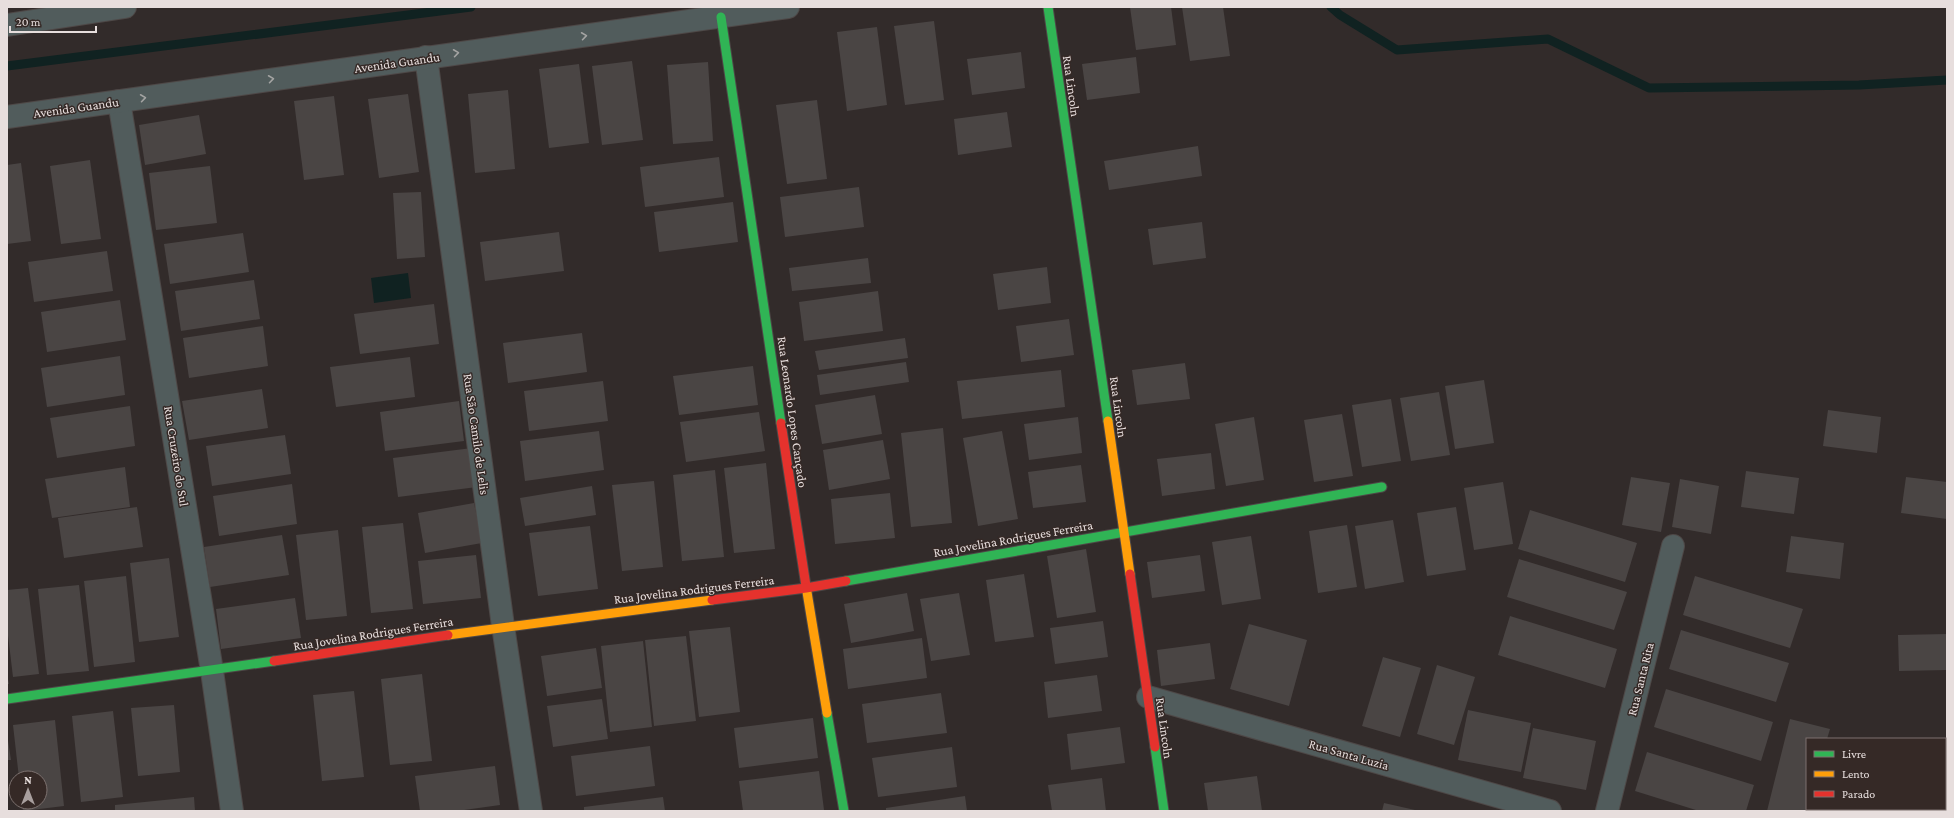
<svg xmlns="http://www.w3.org/2000/svg" width="1954" height="818" font-family="'Crimson Pro',serif">
<rect width="100%" height="100%" fill="#322b2a"/>
<polygon fill="#102221" points="408,273 411,298 374,303 371,278"/>
<g fill="none" stroke-linecap="round" stroke-linejoin="round">
<g stroke="#102221" stroke-width="9">
<polyline points="1331,7 1340,15 1397,50 1548,39 1649,88 1859,85 1947,80"/>
<polyline points="7,66 471,7"/>
</g>
</g>
<g fill="#4a4544">
<polygon points="1130,7 1171,7 1176,45 1136,50"/>
<polygon points="1182,7 1223,7 1230,56 1190,61"/>
<polygon points="934,21 944,100 905,105 894,26"/>
<polygon points="877,27 887,105 847,111 837,32"/>
<polygon points="1021,52 1025,88 972,95 967,59"/>
<polygon points="1136,57 1140,93 1087,100 1082,64"/>
<polygon points="632,61 643,140 602,145 592,66"/>
<polygon points="708,62 713,141 673,144 667,65"/>
<polygon points="579,64 589,143 549,148 539,69"/>
<polygon points="508,90 515,169 475,173 468,94"/>
<polygon points="408,94 419,172 379,178 368,99"/>
<polygon points="334,96 344,175 304,180 294,101"/>
<polygon points="817,100 827,179 787,184 776,105"/>
<polygon points="1007,112 1012,147 958,155 954,119"/>
<polygon points="199,115 206,154 145,165 139,125"/>
<polygon points="1198,146 1202,176 1109,190 1104,161"/>
<polygon points="719,157 724,197 645,207 640,167"/>
<polygon points="90,160 101,239 61,244 50,166"/>
<polygon points="21,163 31,241 7,244 7,165"/>
<polygon points="210,166 217,223 156,230 149,173"/>
<polygon points="859,187 864,227 785,237 780,197"/>
<polygon points="421,192 425,257 397,259 393,193"/>
<polygon points="733,202 738,242 659,252 654,212"/>
<polygon points="1202,222 1206,258 1153,265 1148,229"/>
<polygon points="559,232 564,271 485,281 480,242"/>
<polygon points="243,233 249,272 170,284 164,244"/>
<polygon points="107,251 113,291 34,302 28,262"/>
<polygon points="868,258 871,283 792,291 789,268"/>
<polygon points="1047,267 1051,303 998,310 993,274"/>
<polygon points="254,280 260,319 181,331 175,291"/>
<polygon points="878,291 883,331 804,341 799,302"/>
<polygon points="120,300 126,340 47,352 41,312"/>
<polygon points="434,304 439,344 360,354 354,314"/>
<polygon points="1069,319 1074,355 1021,362 1016,326"/>
<polygon points="263,326 268,366 189,378 183,338"/>
<polygon points="582,333 587,372 508,383 503,343"/>
<polygon points="905,338 908,358 819,370 815,351"/>
<polygon points="120,356 125,395 47,407 41,368"/>
<polygon points="410,357 415,397 336,407 330,367"/>
<polygon points="906,362 909,382 820,395 817,375"/>
<polygon points="1185,363 1190,399 1137,405 1132,370"/>
<polygon points="753,366 758,405 679,415 673,376"/>
<polygon points="1061,370 1065,407 962,419 957,381"/>
<polygon points="1484,380 1494,443 1455,449 1445,386"/>
<polygon points="603,381 608,421 529,431 524,391"/>
<polygon points="262,389 268,428 189,440 182,401"/>
<polygon points="1439,392 1450,455 1411,461 1400,398"/>
<polygon points="875,395 882,434 822,444 815,405"/>
<polygon points="1391,399 1401,461 1362,467 1352,405"/>
<polygon points="459,401 464,441 385,451 380,412"/>
<polygon points="130,406 135,446 57,458 50,418"/>
<polygon points="1828,410 1881,417 1877,453 1823,446"/>
<polygon points="759,412 765,451 686,462 680,422"/>
<polygon points="1342,414 1353,476 1314,482 1304,420"/>
<polygon points="1078,417 1082,453 1029,460 1024,424"/>
<polygon points="1254,417 1264,480 1226,486 1215,424"/>
<polygon points="943,428 952,523 911,527 901,433"/>
<polygon points="599,431 604,470 525,481 520,441"/>
<polygon points="1002,431 1018,519 978,526 963,438"/>
<polygon points="285,435 291,474 212,486 206,446"/>
<polygon points="883,440 890,479 829,490 823,450"/>
<polygon points="472,448 477,487 398,497 393,458"/>
<polygon points="1211,453 1215,489 1162,496 1157,459"/>
<polygon points="766,463 775,549 734,553 724,468"/>
<polygon points="1081,465 1086,502 1033,508 1028,472"/>
<polygon points="125,467 130,507 52,518 45,479"/>
<polygon points="715,470 724,557 682,561 673,475"/>
<polygon points="1746,471 1799,478 1794,514 1741,507"/>
<polygon points="1631,477 1670,483 1661,532 1622,525"/>
<polygon points="1906,477 1947,482 1947,519 1901,513"/>
<polygon points="1680,479 1719,486 1711,534 1672,527"/>
<polygon points="654,481 663,567 622,571 612,485"/>
<polygon points="1503,482 1513,544 1474,550 1464,488"/>
<polygon points="292,484 297,524 219,536 213,496"/>
<polygon points="592,486 596,515 525,526 520,498"/>
<polygon points="890,493 895,538 835,544 831,499"/>
<polygon points="474,503 482,543 425,553 418,513"/>
<polygon points="137,507 143,547 64,558 58,518"/>
<polygon points="1456,507 1466,570 1427,576 1417,513"/>
<polygon points="1530,510 1637,543 1625,582 1518,549"/>
<polygon points="1393,520 1404,582 1365,589 1355,526"/>
<polygon points="403,523 413,609 371,613 362,527"/>
<polygon points="1347,525 1357,587 1318,593 1309,531"/>
<polygon points="590,526 598,589 538,596 529,533"/>
<polygon points="338,530 347,616 306,620 296,535"/>
<polygon points="282,535 289,575 210,587 204,547"/>
<polygon points="1251,536 1261,599 1222,605 1212,542"/>
<polygon points="1791,536 1844,543 1840,579 1786,572"/>
<polygon points="1086,549 1096,612 1057,618 1047,556"/>
<polygon points="476,555 481,598 423,604 418,561"/>
<polygon points="1200,555 1205,591 1152,598 1147,562"/>
<polygon points="169,558 179,637 139,642 130,563"/>
<polygon points="1519,559 1627,592 1614,630 1507,597"/>
<polygon points="1024,574 1034,637 995,642 986,580"/>
<polygon points="126,576 135,662 94,667 84,581"/>
<polygon points="1695,576 1803,609 1790,648 1683,615"/>
<polygon points="79,585 89,671 47,675 38,589"/>
<polygon points="28,588 39,674 13,677 7,627 7,590"/>
<polygon points="907,593 914,631 851,643 844,604"/>
<polygon points="959,593 970,655 931,661 920,599"/>
<polygon points="295,598 301,638 221,649 216,609"/>
<polygon points="1510,616 1617,649 1605,688 1498,655"/>
<polygon points="1103,621 1108,657 1055,664 1050,628"/>
<polygon points="1249,624 1307,640 1289,706 1230,689"/>
<polygon points="730,627 740,712 699,717 689,631"/>
<polygon points="1681,630 1789,663 1776,702 1669,669"/>
<polygon points="1947,634 1947,670 1899,671 1898,635"/>
<polygon points="686,636 696,721 654,726 645,640"/>
<polygon points="922,638 927,678 848,689 843,649"/>
<polygon points="643,641 652,727 610,732 601,646"/>
<polygon points="1210,643 1215,679 1161,686 1157,650"/>
<polygon points="596,648 602,688 547,696 541,656"/>
<polygon points="1383,657 1421,668 1400,737 1362,726"/>
<polygon points="1437,665 1475,677 1454,745 1417,734"/>
<polygon points="7,674 9,684 7,684"/>
<polygon points="422,674 432,761 390,765 381,679"/>
<polygon points="1097,675 1102,711 1048,718 1044,682"/>
<polygon points="1666,689 1773,722 1761,761 1654,727"/>
<polygon points="354,691 364,777 322,781 313,695"/>
<polygon points="941,693 947,733 867,743 862,704"/>
<polygon points="602,699 608,739 553,747 547,706"/>
<polygon points="174,705 180,772 138,776 131,708"/>
<polygon points="1468,710 1531,723 1521,772 1458,760"/>
<polygon points="113,711 123,797 81,802 72,716"/>
<polygon points="813,718 818,758 739,768 734,728"/>
<polygon points="1790,719 1830,729 1827,739 1807,739 1807,809 1810,809 1809,811 1767,811"/>
<polygon points="55,720 64,806 23,811 22,802 40,802 40,778 19,778 13,725"/>
<polygon points="1120,727 1125,763 1071,770 1067,734"/>
<polygon points="1533,728 1596,741 1586,790 1523,778"/>
<polygon points="7,734 11,760 7,760"/>
<polygon points="650,746 655,786 576,796 571,756"/>
<polygon points="952,747 957,787 878,797 872,758"/>
<polygon points="1647,752 1754,785 1746,811 1699,811 1635,791"/>
<polygon points="495,766 500,805 457,811 420,811 415,776"/>
<polygon points="1945,769 1947,770 1947,811 1916,811 1917,809 1945,809"/>
<polygon points="819,771 824,810 743,811 739,781"/>
<polygon points="1257,776 1262,811 1208,811 1204,783"/>
<polygon points="1102,778 1106,811 1052,811 1048,785"/>
<polygon points="965,796 967,811 886,811 886,808"/>
<polygon points="194,797 195,811 115,811 115,805"/>
<polygon points="663,797 665,811 584,811 584,807"/>
<polygon points="1384,803 1415,810 1414,811 1382,811"/>
<polygon points="1821,809 1864,809 1863,811 1821,811"/>
</g>
<g fill="none" stroke-linecap="round" stroke-linejoin="round">
<g stroke="#4e4847" stroke-width="24">
<g id="street">
<polyline points="7,25 125,7"/>
<polyline points="426,57 503,626 531,811"/>
<polyline points="119,101 212,671 232,811"/>
<polyline points="7,117 788,7"/>
<polyline points="1148,697 1550,811"/>
<polyline points="1607,811 1673,546"/>
</g>
</g>
<g stroke="#4e4847" stroke-width="11">
<g id="fast">
<polyline points="1048,7 1108,421"/>
<polyline points="721,17 781,423"/>
<polyline points="846,581 1382,487"/>
<polyline points="7,699 274,661"/>
<polyline points="827,713 844,811"/>
<polyline points="1155,747 1164,811"/>
</g>
</g>
<g stroke="#4e4847" stroke-width="11">
<g id="slow">
<polyline points="1108,421 1130,574"/>
<polyline points="806,586 827,713"/>
<polyline points="448,635 712,600"/>
</g>
</g>
<g stroke="#4e4847" stroke-width="11">
<g id="jam">
<polyline points="781,423 806,586"/>
<polyline points="1130,574 1155,747"/>
<polyline points="712,600 806,588 846,581"/>
<polyline points="274,661 448,635"/>
</g>
</g>
<use href="#street" stroke="#515c5c" stroke-width="22"/>
<use href="#fast" stroke="#30b455" stroke-width="9"/>
<use href="#slow" stroke="#ff9f0a" stroke-width="9"/>
<use href="#jam" stroke="#e5322d" stroke-width="9"/>
</g>
<defs><path id="oneway-chevron" d="M-2-3.5L2.5 0L-2 3.5" fill="none" stroke-width="1.6" stroke-linecap="round" stroke-linejoin="round"/></defs>
<g stroke="#a4a4a3">
<use href="#oneway-chevron" transform="translate(584 36) rotate(-8)"/>
<use href="#oneway-chevron" transform="translate(456 53) rotate(-8)"/>
<use href="#oneway-chevron" transform="translate(271 79) rotate(-8)"/>
<use href="#oneway-chevron" transform="translate(143 98) rotate(-8)"/>
</g>
<g text-anchor="middle" stroke-width="3" stroke-linejoin="round" paint-order="stroke">
<g font-size="13" fill="#e7dedd" stroke="#352926">
<text transform="translate(397 62) rotate(-8)" y="5">Avenida Guandu</text>
<text transform="translate(1072 86) rotate(82)" y="5">Rua Lincoln</text>
<text transform="translate(76 107) rotate(-8)" y="5">Avenida Guandu</text>
<text transform="translate(1119 407) rotate(82)" y="5">Rua Lincoln</text>
<text transform="translate(793 412) rotate(82)" y="5">Rua Leonardo Lopes Cançado</text>
<text transform="translate(477 434) rotate(82)" y="5">Rua São Camilo de Lelis</text>
<text transform="translate(177 456) rotate(81)" y="5">Rua Cruzeiro do Sul</text>
<text transform="translate(1013 538) rotate(-10)" y="5">Rua Jovelina Rodrigues Ferreira</text>
<text transform="translate(694 589) rotate(-7)" y="5">Rua Jovelina Rodrigues Ferreira</text>
<text transform="translate(373 633) rotate(-9)" y="5">Rua Jovelina Rodrigues Ferreira</text>
<text transform="translate(1640 679) rotate(-76)" y="5">Rua Santa Rita</text>
<text transform="translate(1165 728) rotate(82)" y="5">Rua Lincoln</text>
<text transform="translate(1349 754) rotate(16)" y="5">Rua Santa Luzia</text>
</g>
</g>
<rect width="1954" height="818" fill="none" stroke="#e7dedd" stroke-width="16"/>
<rect x="1806" y="738" width="140" height="72" fill="#352926" stroke="#7c716f"/>
<rect x="1814" y="751" width="20" height="6" fill="#30b455" stroke="#7c716f"/>
<text x="1842" y="758" font-size="12" fill="#e7dedd">Livre</text>
<rect x="1814" y="771" width="20" height="6" fill="#ff9f0a" stroke="#7c716f"/>
<text x="1842" y="778" font-size="12" fill="#e7dedd">Lento</text>
<rect x="1814" y="791" width="20" height="6" fill="#e5322d" stroke="#7c716f"/>
<text x="1842" y="798" font-size="12" fill="#e7dedd">Parado</text>
<g transform="translate(28 790)"><circle r="19" fill="#352926" stroke="#7c716f"/>
<path d="M0-3L7 15L0 10L-7 15Z" fill="#a89f9e"/>
<text y="-6" font-size="11" font-weight="bold" text-anchor="middle" fill="#e7dedd">N</text>
</g>
<path d="M10 26v6h86v-6" fill="none" stroke="#e7dedd" stroke-width="2"/>
<text x="16" y="26" font-size="12" fill="#e7dedd" stroke="#352926" stroke-width="3" paint-order="stroke">20 m</text>
</svg>
